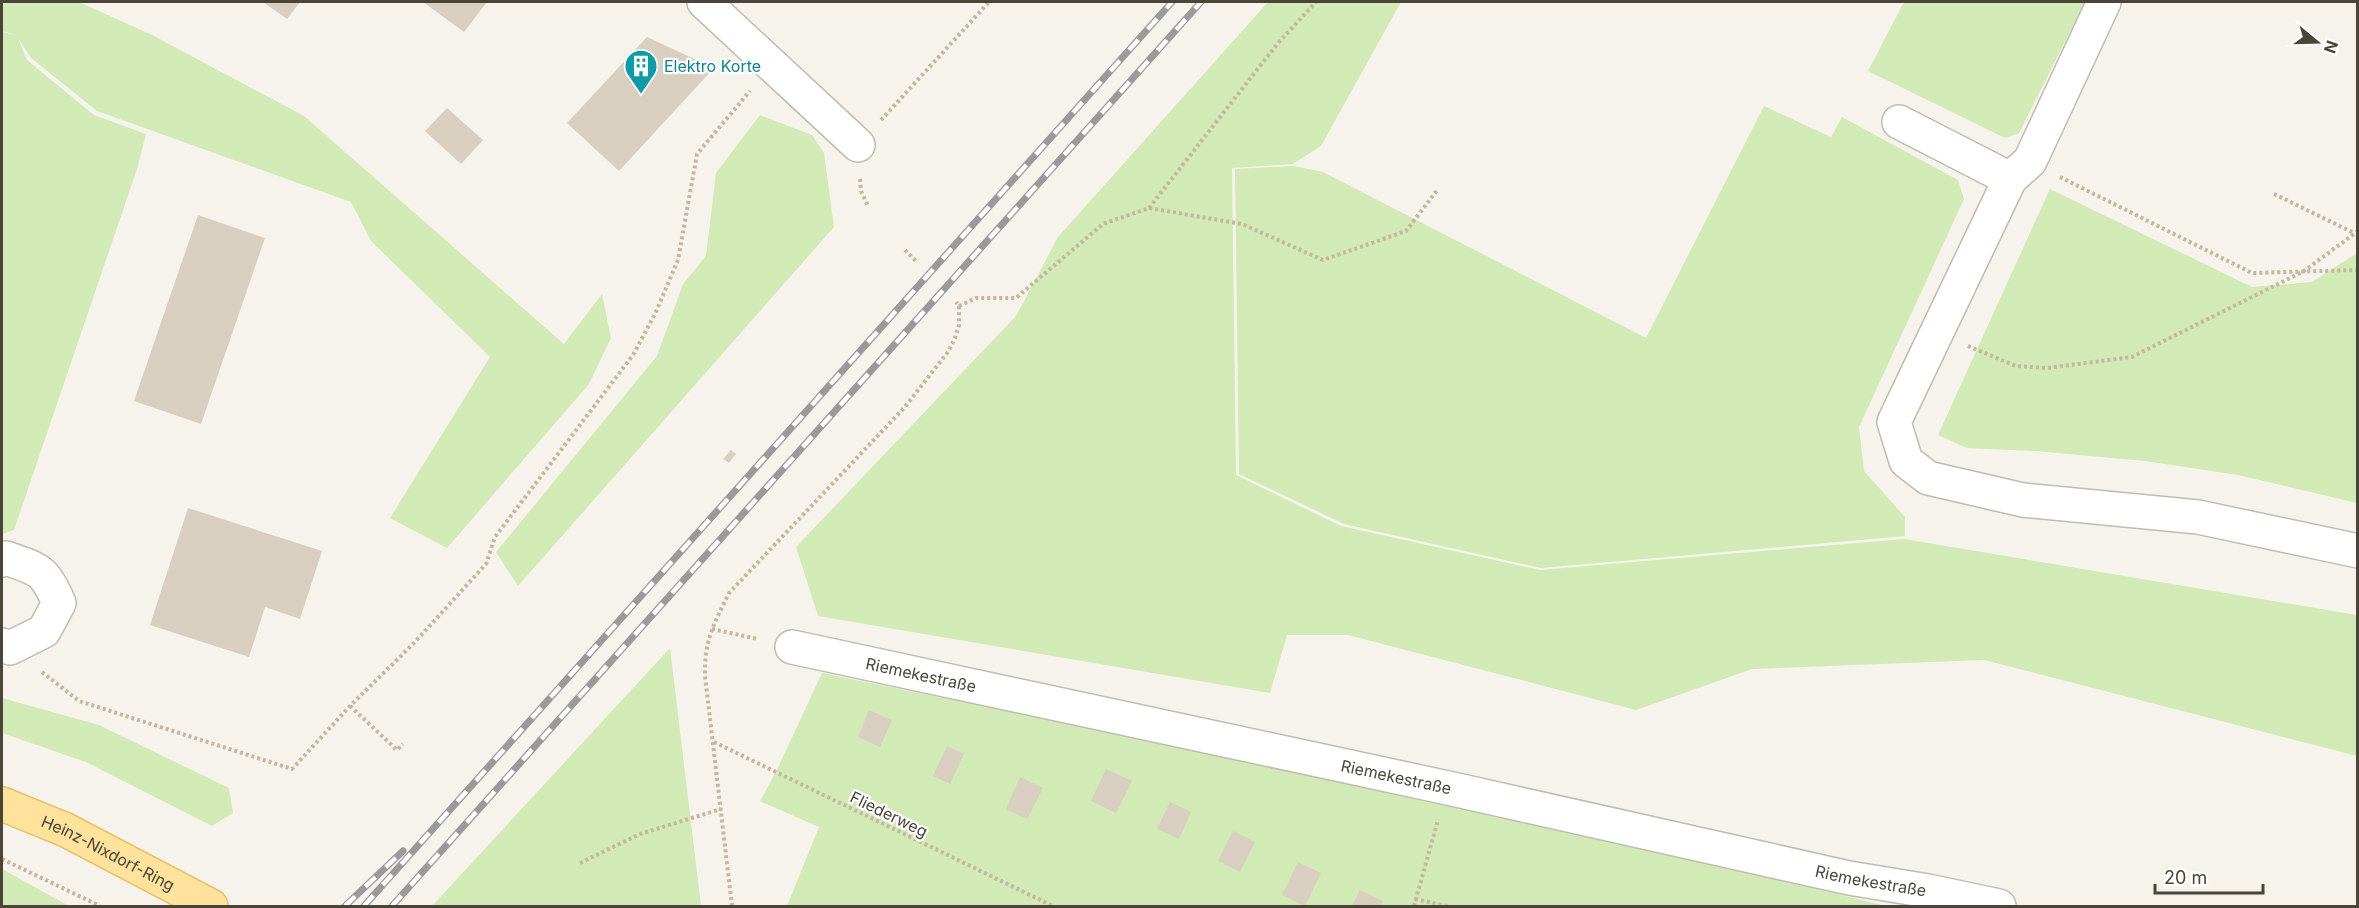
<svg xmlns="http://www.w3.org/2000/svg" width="2359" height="908" font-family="Inter,sans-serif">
<rect width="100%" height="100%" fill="#f6f3ec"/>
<g fill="#d2eab5">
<polygon points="2,2 79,2 152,35 304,116 564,344 602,294 611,338 589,384 447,548 390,518 490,357 371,241 351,202 97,111 31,58 18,38 27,60 94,115 146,134 137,169 14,530 2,534 2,32 16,35 2,31"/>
<polygon points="1268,2 1401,2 1321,146 1293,164 1232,168 1236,475 1341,526 1540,570 1904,539 2357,615 2357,756 1984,660 1752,669 1636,710 1348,635 1287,635 1270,693 818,616 796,547 1016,316 1058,237"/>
<polygon points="1904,2 2085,2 2019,133 2005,138 1868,71"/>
<polygon points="1764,106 1831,137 1842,117 1958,180 1964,199 1859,427 1864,471 1905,517 1905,536 1541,568 1344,524 1239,474 1235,169 1294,166 1323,172 1646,338"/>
<polygon points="760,115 812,135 824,153 834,227 518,586 496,552 657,356 683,284 706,256 716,173"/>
<polygon points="2050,189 2252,287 2312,282 2357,253 2357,503 2238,475 2145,461 2035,451 1967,448 1938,435"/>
<polygon points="670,648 701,906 432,906"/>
<polygon points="822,673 1531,819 1886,906 787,906 819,827 760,801 776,772"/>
<polygon points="2,698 99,725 229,788 233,813 212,826 86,762 2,733"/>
<polygon points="2,869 69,906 2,906"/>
</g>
<g fill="#d8cfc1">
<polygon points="263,2 300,2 287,19"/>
<polygon points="423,2 487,2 464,32"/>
<polygon points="647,37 714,68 619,171 567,123"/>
<polygon points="447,108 483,140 461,164 425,131"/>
<polygon points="198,215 265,238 201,424 134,401"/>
<polygon points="731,450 736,454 729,463 723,459"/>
<polygon points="188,508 322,551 300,619 265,607 249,657 150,625"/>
<polygon points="869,710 892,720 880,747 858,737"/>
<polygon points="947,746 964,754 950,784 933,776"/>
<polygon points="1106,769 1132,781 1116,813 1091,801"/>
<polygon points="1020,777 1043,788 1027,819 1006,809"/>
<polygon points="1170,802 1191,812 1179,839 1157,829"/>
<polygon points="1233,831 1255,842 1240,872 1218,861"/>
<polygon points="1298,862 1321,873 1305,906 1282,895"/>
<polygon points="1360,890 1383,901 1380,906 1352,906"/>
</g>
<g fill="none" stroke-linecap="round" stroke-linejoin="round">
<g stroke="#c2bbae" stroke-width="36">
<g id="minor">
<polyline points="704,2 858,145"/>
<polyline points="1899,122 2010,179 1894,422 1906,461 1928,478 2023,500 2198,517 2358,551"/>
<polyline points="2010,179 2030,161 2104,2"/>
<path d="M2,560L6,558C39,570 44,568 59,603L44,631L10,648L2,645"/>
<path id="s1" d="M792,647L1448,788L1849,878L1928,891L1999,906"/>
</g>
</g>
<g stroke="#e6c16a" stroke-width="36">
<g id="major">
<path id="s2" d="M2,804L66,830L211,906"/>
</g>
</g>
<g stroke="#c4b79f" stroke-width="4" stroke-dasharray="3 3" stroke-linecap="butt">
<polyline points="881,120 989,2"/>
<polyline points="2060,177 2252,273 2358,270"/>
<polyline points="860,179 861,191 868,206"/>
<polyline points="2274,194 2354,233"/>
<polyline points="1149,208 1278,43 1316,2"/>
<polyline points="905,250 917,262"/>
<polyline points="959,306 976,298 1016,298 1103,224 1149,208 1242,224 1323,260 1406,231 1438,189"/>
<polyline points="1968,346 2016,366 2047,368 2132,357 2304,271 2358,231"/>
<polyline points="712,629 758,639"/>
<polyline points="42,672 79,701 292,769 350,706 414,643 486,564 495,537 633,355 655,314 678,260 697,154 750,91"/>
<polyline points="350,706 397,750 403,744"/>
<polyline points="714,742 1053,906"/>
<polyline points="2,859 100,906"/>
<polyline points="580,863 640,834 721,809"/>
<polyline points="1415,899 1448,906"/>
<path d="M732,906L705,676C704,640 714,624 729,593L904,408L948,352L955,338L959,325V306L956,302"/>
<polyline points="1414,906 1438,820"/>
</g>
<use href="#minor" stroke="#fff" stroke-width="33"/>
<use href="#major" stroke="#ffe39c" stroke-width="33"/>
<g stroke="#9a9a9a" stroke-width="7">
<g id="rail">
<polyline points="345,906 403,851"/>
<polyline points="364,906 1172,2"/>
<polyline points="392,906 1201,2"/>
</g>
</g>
<use href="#rail" stroke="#fff" stroke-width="4.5" stroke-dasharray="14" stroke-linecap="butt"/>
</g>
<defs>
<g id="building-pin" transform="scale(1.725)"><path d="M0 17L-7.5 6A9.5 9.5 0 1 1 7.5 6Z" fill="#0f9aa8" stroke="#fff"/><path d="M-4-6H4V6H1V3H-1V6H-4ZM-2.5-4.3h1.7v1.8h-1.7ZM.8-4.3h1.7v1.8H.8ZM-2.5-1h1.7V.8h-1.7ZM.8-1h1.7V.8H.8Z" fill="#fff"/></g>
</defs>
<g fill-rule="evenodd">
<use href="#building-pin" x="641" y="66"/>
</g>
<g text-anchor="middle" stroke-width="4.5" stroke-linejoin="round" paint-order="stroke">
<g font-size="16" fill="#0d838f" stroke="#fff" text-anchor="start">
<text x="664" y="72">Elektro Korte</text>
</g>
<g font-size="16" fill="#4b4439" stroke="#fff">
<text dy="6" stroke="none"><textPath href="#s1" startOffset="132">Riemekestraße</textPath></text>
<text dy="6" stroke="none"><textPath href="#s1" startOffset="618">Riemekestraße</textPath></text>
<text transform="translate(889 814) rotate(26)" y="6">Fliederweg</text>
<text dy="6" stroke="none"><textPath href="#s2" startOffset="117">Heinz-Nixdorf-Ring</textPath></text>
<text dy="6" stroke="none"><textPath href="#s1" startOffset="1104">Riemekestraße</textPath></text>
</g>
</g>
<rect width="2359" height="908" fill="none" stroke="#4b4439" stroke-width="6"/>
<g transform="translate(2317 42) rotate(109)" stroke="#ffffff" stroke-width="4.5" paint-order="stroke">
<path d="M0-4.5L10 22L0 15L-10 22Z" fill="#4b4439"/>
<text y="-9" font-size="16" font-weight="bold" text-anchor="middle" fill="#4b4439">N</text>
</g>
<path d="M2155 884v9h108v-9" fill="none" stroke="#4b4439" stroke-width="3"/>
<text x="2164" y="884" font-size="18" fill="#4b4439" stroke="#ffffff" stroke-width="4.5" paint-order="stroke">20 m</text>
</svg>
